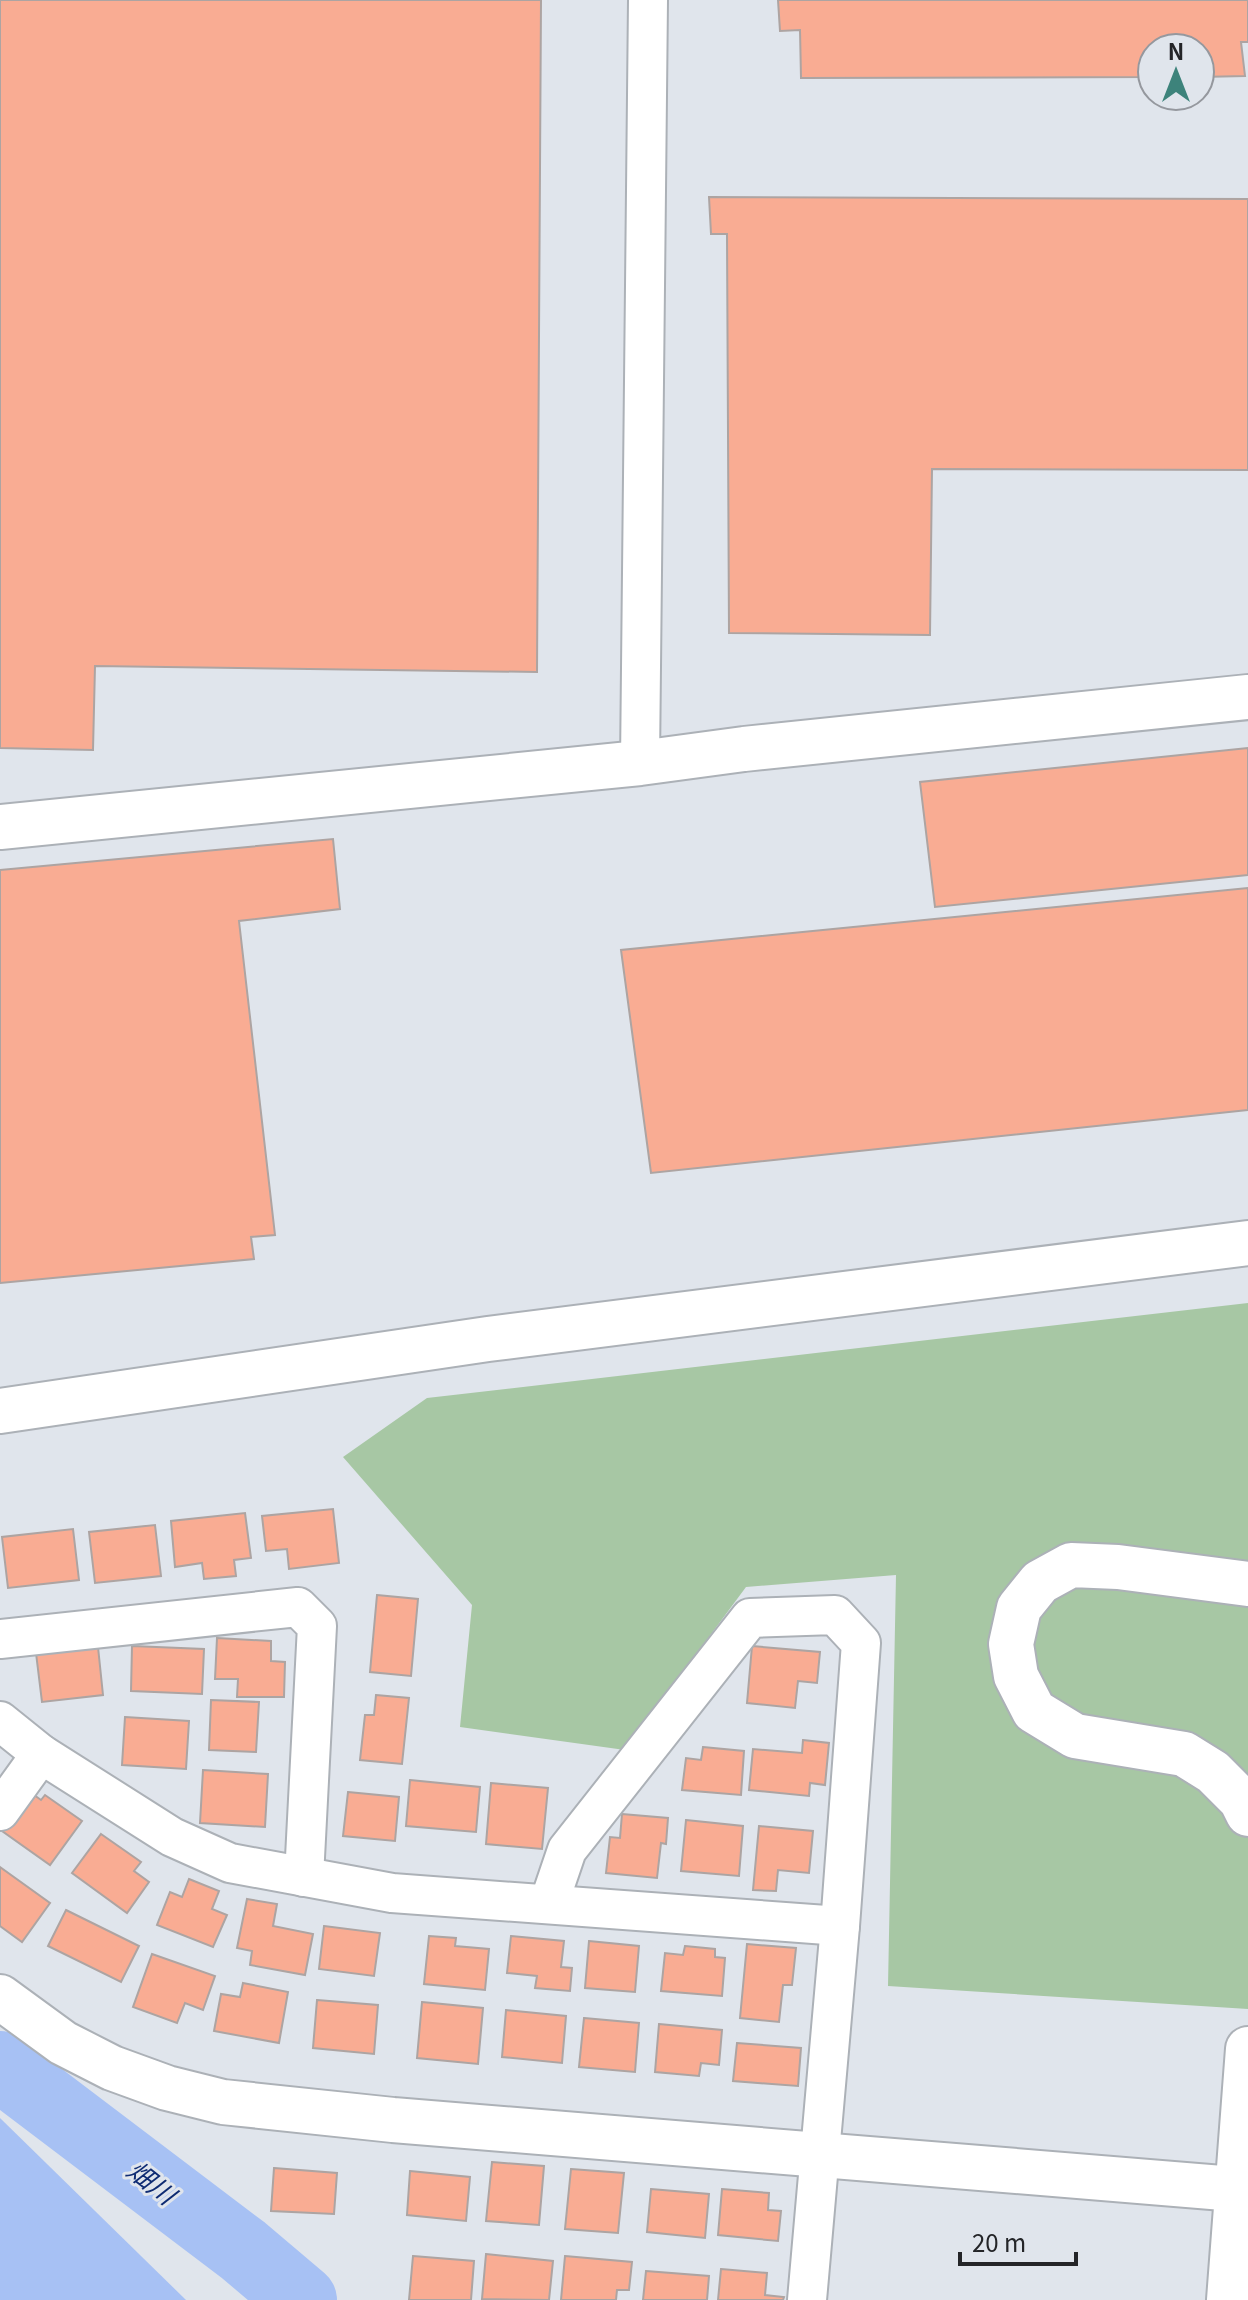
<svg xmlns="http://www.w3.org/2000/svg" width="1248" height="2300" font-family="Georgia,'Noto Sans JP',serif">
<rect width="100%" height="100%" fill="#e0e5ec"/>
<polygon fill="#a7c7a4" points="1248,1303 1248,2009 888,1986 896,1575 746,1587 625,1750 460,1727 472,1605 343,1457 427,1398"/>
<polygon fill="#a7c1f4" points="0,2118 186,2300 0,2300"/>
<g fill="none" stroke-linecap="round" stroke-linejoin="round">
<polyline stroke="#a7c1f4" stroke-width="70" points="0,2066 243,2250 302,2300"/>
</g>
<g fill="#f9ac93" stroke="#ada4a2" stroke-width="2">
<polygon points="0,0 541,0 537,672 95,666 93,750 0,748"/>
<polygon points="778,0 1248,0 1248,42 1241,42 1245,76 1200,77 1200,48 1152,48 1152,77 801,78 800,30 780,31"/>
<polygon points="709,197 1248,199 1248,470 932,469 930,635 729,633 727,234 711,234"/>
<polygon points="1248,748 1248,875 935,907 920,782"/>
<polygon points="333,839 340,909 239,921 275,1235 251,1237 254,1259 0,1283 0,870"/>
<polygon points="1248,888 1248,1110 651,1173 621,950"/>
<polygon points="333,1509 339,1563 289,1569 287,1549 266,1551 262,1516"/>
<polygon points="245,1513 251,1558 234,1560 236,1576 204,1579 202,1563 175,1567 171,1521"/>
<polygon points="155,1525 161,1576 95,1583 89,1532"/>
<polygon points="73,1529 79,1580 8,1588 2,1537"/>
<polygon points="377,1595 418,1599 411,1676 370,1672"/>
<polygon points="217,1638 271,1641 271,1661 285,1662 284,1697 237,1697 238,1679 215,1679"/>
<polygon points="132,1646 204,1649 202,1694 131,1691"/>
<polygon points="752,1646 820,1652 817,1683 798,1681 795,1708 747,1703"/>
<polygon points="98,1647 103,1695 42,1702 36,1653"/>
<polygon points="376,1695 409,1698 402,1764 360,1760 365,1715 374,1715"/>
<polygon points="211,1700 259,1702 256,1752 209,1750"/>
<polygon points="125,1717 189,1721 186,1769 122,1765"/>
<polygon points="803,1740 829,1743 825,1785 810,1783 809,1796 749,1790 753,1749 802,1753"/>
<polygon points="703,1747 744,1751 741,1795 682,1790 686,1758 701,1760"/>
<polygon points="203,1770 268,1774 265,1827 200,1823"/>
<polygon points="410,1780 480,1787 476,1832 406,1826"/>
<polygon points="491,1783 548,1788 542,1849 486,1844"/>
<polygon points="30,1792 41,1800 45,1795 82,1821 50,1865 2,1831"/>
<polygon points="348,1792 399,1797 395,1841 343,1836"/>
<polygon points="622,1814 668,1818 666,1844 661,1843 657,1878 606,1873 610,1837 620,1838"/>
<polygon points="686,1820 743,1826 739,1876 681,1871"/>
<polygon points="759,1826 813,1831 809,1873 778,1870 776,1891 753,1890"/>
<polygon points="101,1834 141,1862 134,1871 149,1882 127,1913 72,1873"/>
<polygon points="0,1867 50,1903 22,1942 0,1926"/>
<polygon points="189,1879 219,1891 212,1909 227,1915 213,1947 157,1925 170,1892 182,1897"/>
<polygon points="247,1899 277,1904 273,1926 313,1934 305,1975 250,1965 252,1951 237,1948"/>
<polygon points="66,1910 139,1946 121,1982 48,1946"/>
<polygon points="324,1926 380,1933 374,1976 319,1969"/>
<polygon points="429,1936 456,1938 455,1946 489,1949 485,1990 424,1984"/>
<polygon points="511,1936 564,1941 561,1967 572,1968 570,1991 535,1988 537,1976 507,1973"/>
<polygon points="589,1941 639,1946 635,1992 585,1988"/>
<polygon points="747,1944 796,1948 792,1985 783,1985 779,2022 740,2018"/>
<polygon points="685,1946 715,1949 715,1957 725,1958 722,1996 661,1991 665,1953 683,1955"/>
<polygon points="152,1954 215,1976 203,2010 185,2003 177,2023 133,2007"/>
<polygon points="243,1983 288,1992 279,2043 214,2031 221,1994 240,1997"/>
<polygon points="317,2000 378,2005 374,2054 313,2048"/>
<polygon points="422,2002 483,2008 478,2064 417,2058"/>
<polygon points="506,2010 566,2016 562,2063 502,2057"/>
<polygon points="584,2018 639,2023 635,2072 579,2067"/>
<polygon points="659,2024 722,2030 719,2065 701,2063 699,2076 655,2072"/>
<polygon points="737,2043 801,2048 798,2086 733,2081"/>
<polygon points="492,2162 544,2166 539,2225 486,2221"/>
<polygon points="274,2168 337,2173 334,2214 271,2211"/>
<polygon points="571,2169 624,2173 618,2233 565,2229"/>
<polygon points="410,2171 470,2177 466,2221 407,2215"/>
<polygon points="651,2189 709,2194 705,2238 647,2232"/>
<polygon points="722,2189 769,2193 768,2210 781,2211 778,2241 718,2235"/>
<polygon points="486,2254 553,2261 549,2300 482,2299"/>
<polygon points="413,2256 474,2261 471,2300 409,2300"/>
<polygon points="565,2256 632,2262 629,2290 617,2290 616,2300 561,2300"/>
<polygon points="721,2269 767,2273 765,2295 784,2297 783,2300 718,2300"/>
<polygon points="646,2271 709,2276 707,2300 643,2300"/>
</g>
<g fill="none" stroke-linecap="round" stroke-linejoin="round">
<g stroke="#acb1b7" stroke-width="42">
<g id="minor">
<polyline points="640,763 648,0"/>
<polyline points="0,1639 298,1607 317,1626 304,1877"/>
<polyline points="0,1721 41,1754 172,1837 230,1863 392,1893 840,1926"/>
<polyline points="0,1811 41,1754"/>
<polyline points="549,1903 567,1850 750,1618 835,1615 861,1643 840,1926 807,2300"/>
</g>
</g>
<g stroke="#acb1b7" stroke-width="48">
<g id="tertiary">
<polyline points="0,827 640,763 744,749 1248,697"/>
<polyline points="0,1411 488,1339 1248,1243"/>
<polyline points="1248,1584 1118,1567 1071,1565 1040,1582 1019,1608 1011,1644 1016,1676 1034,1711 1075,1736 1184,1754 1213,1772 1241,1800 1248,1814"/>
<polyline points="0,1997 63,2043 112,2068 167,2088 223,2102 393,2120 1248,2190"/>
<polyline points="1229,2300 1248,2049"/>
</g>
</g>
<use href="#minor" stroke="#fff" stroke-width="38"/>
<use href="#tertiary" stroke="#fff" stroke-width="44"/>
</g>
<g text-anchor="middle" stroke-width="6" stroke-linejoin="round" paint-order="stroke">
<g font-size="26" font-style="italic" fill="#0f2c73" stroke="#e0e5ec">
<text transform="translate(151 2183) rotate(38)" y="9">畑川</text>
</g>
</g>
<g transform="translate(1176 72)"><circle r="38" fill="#e0e5ec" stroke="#95989e" stroke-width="2"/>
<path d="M0-6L14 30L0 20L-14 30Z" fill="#3d837b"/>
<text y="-12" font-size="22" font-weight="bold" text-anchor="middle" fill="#242528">N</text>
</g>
<path d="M960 2252v12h116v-12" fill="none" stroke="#242528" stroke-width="4"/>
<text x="972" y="2252" font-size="24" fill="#242528" stroke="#e0e5ec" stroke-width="6" paint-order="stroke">20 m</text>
</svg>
